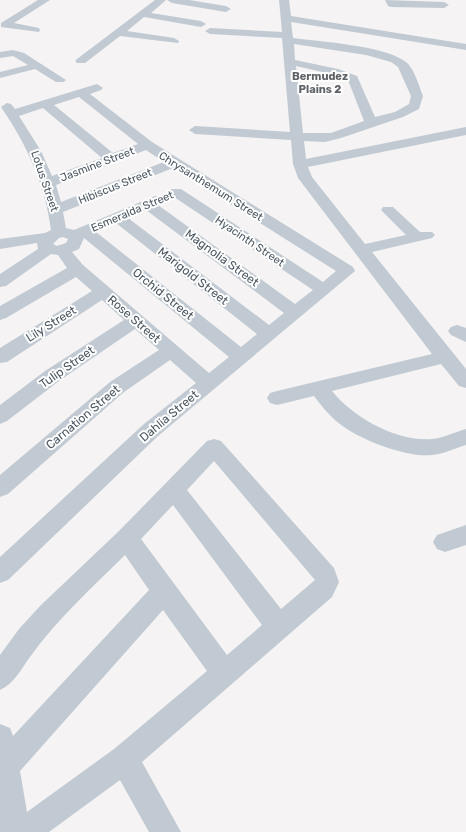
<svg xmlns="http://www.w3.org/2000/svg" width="466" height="832" font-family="Rubik,sans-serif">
<rect width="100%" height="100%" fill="#f5f3f3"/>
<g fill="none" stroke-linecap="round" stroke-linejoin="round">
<g fill="#c1cad2" fill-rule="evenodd">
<polygon points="38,0 50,0 14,23 39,28 40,30 39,32 1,27 1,23"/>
<polygon points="155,0 166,0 151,13 201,21 206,24 201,27 144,17 127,31 174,38 179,41 178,43 120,36 85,63 77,63 75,61 77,59"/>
<polygon points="167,0 189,0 226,6 231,9 226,12 172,3"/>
<path d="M279,0H289L291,16L466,44V50L291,22L293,38C321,42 384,45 406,62C414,68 419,86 423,96L419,109L403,117L341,138L325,142L304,141L306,159L466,127V135L308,167L312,177L365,244L406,235L381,210L383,207H393L420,232H432L435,235L432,238L372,252L466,369V388L459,386L441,364L332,391C354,418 397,442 432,439C443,438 455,432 466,429V445C455,448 444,454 432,455C408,458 364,441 344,427C332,419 323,408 314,396L277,405L270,403L267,398L270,393L277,391L432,354L298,178L293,164L291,140L195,134L189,130L195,126L290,132L282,38L210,34L205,31L210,28L282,32ZM294,44L366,55L391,62L398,67L411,96L409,104L395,112L375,117L357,76L338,69L295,60ZM296,66L331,74L348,80L364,121L331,133H303Z"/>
<polygon points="385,0 444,2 449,5 444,8 391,7 388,6"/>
<polygon points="13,50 24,53 66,80 64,82 56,82 35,69 0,78 0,72 28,65 13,56 0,58 0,52"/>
<path d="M97,84L103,88L101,90L90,94L152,142L353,267L355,271L158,436L8,580L0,583V557L144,424L196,383L170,360L124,392L8,494L0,497V475L110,382L159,350L135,329L59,381L7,421L0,424V405L45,371L124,320L102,300L7,362L0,363V348L92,291L76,277L6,318L0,320V306L67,268L58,255L51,254L6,286L0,287V274L38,249L37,243L0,249V239L45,233L51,230C45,184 27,145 1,107L7,103L11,104L15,109ZM79,97L138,144L113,153L54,105ZM43,108L102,158L52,176L41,151L19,116ZM146,150L164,162L61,202L56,185ZM173,168L336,271L323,282L181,189H171L169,192L171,195L313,290L295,304L158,205L167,199L165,196H155L74,230L66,228L63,212ZM146,210L284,313L269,325L128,218ZM116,223L257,334L241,347L96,232ZM63,237L68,239L66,243L57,246L53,244L59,238ZM84,238L229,357L209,373L83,265L72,252L79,249Z"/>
<polygon points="457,325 466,328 466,342 451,335 448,331 451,327"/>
<path d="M214,439L221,441L334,568L339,582L332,597L142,762L181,832H149L120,780L49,832H0V724L10,728L13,736L149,590L125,555C93,587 57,619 30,657C21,669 14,684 0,690V655L19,629L40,606L119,531L207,441ZM214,461L315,580L281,609L187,490ZM173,505L262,625L227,655L141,539ZM163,610L207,671L114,749L27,812L20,771Z"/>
<polygon points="466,525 466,545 445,552 437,549 433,542 437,535"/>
</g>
</g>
<g text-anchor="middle" stroke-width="4" stroke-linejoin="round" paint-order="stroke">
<g font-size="11" font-weight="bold" fill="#5f6368" stroke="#fff">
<text x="320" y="80">Bermudez<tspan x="320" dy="13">Plains 2</tspan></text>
</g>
<g font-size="11" fill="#4a5661" stroke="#fff">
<text transform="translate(97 164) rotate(-21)" y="4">Jasmine Street</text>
<text transform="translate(45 181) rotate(71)" y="4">Lotus Street</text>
<text transform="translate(115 186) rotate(-22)" y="4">Hibiscus Street</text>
<text transform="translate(211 186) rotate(32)" y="4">Chrysanthemum Street</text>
<text transform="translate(132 211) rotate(-23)" y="4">Esmeralda Street</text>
<text transform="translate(250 241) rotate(34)" y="4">Hyacinth Street</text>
</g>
<g font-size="12" fill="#4a5661" stroke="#fff">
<text transform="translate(222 258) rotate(36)" y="4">Magnolia Street</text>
<text transform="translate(193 276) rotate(38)" y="4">Marigold Street</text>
<text transform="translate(163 294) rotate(39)" y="4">Orchid Street</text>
<text transform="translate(134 319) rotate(41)" y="4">Rose Street</text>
<text transform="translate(51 324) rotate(-32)" y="4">Lily Street</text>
<text transform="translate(67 367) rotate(-35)" y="4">Tulip Street</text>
<text transform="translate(169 416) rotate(-40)" y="4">Dahlia Street</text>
<text transform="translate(83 417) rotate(-40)" y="4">Carnation Street</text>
</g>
</g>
</svg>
